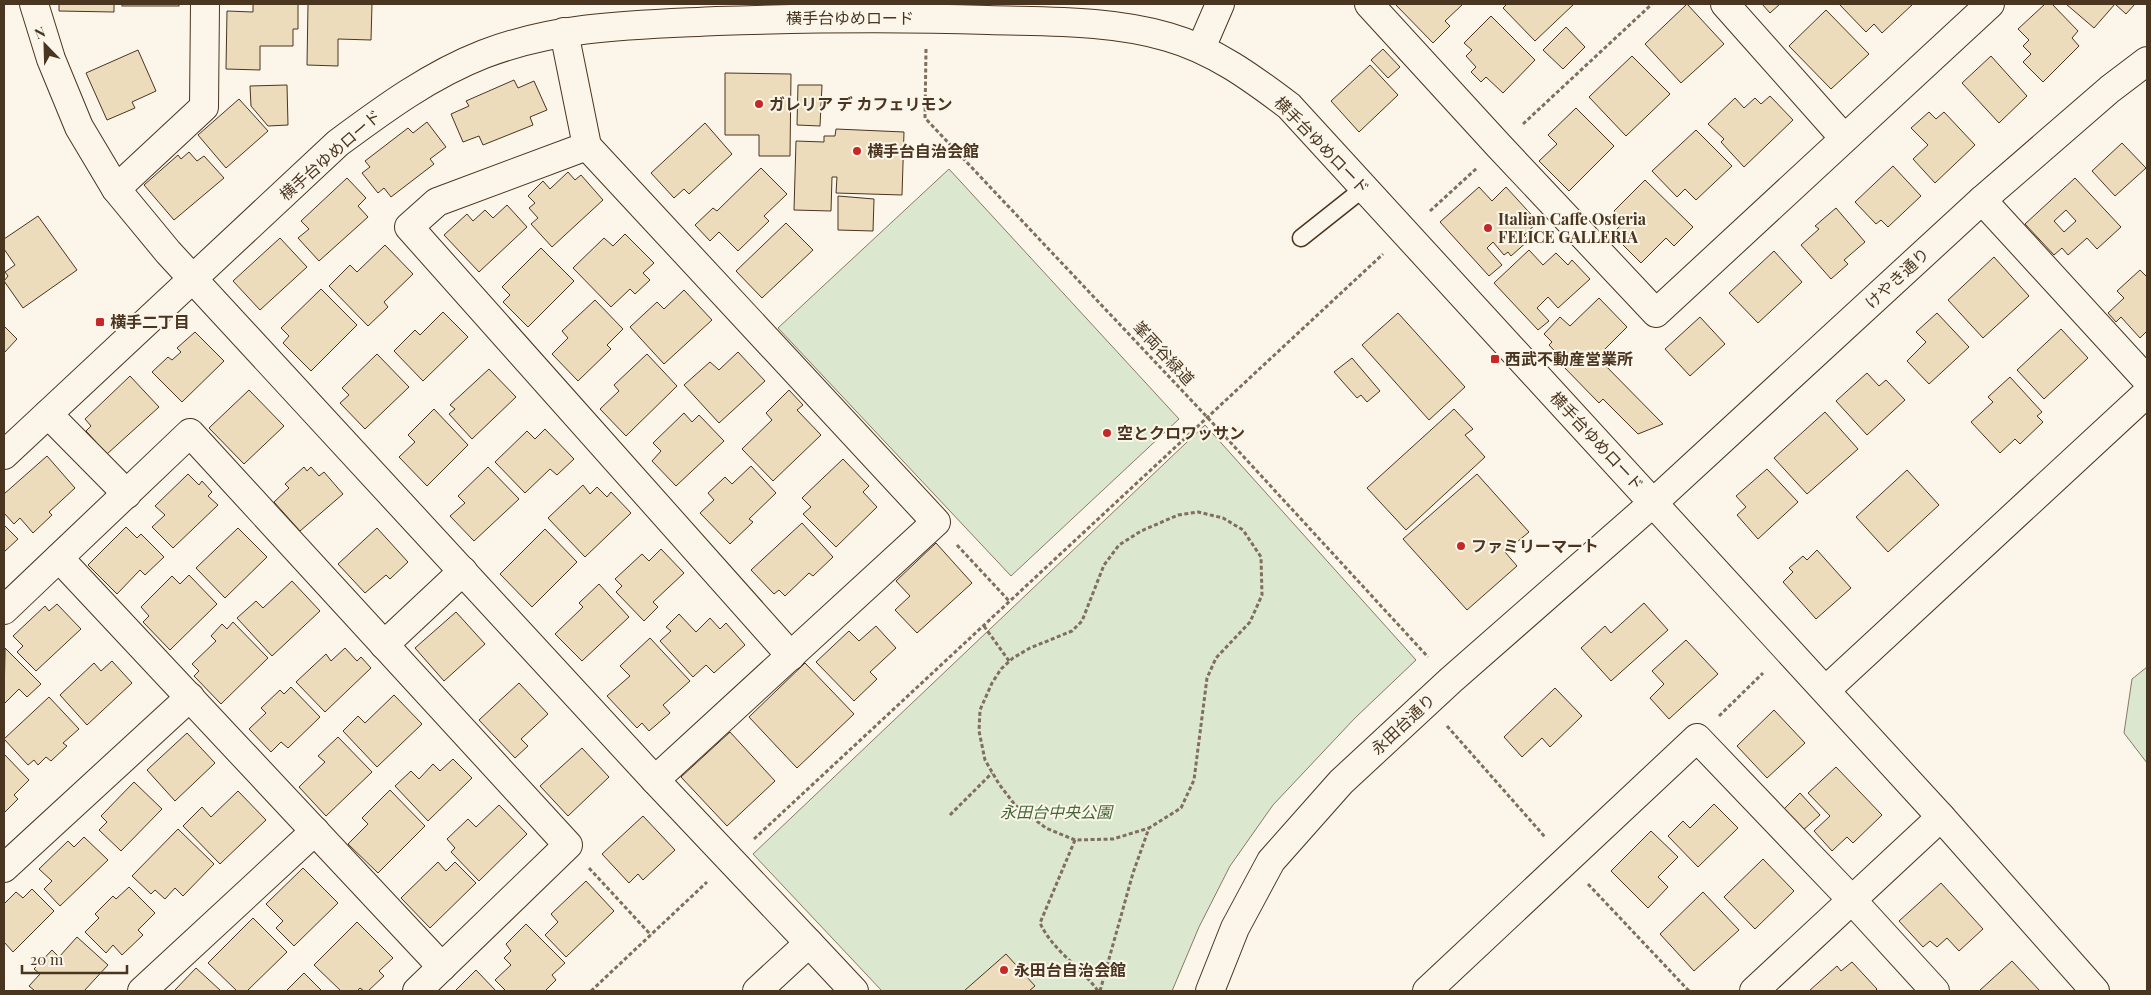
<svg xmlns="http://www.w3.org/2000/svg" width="2151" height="995" font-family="'Playfair Display','Noto Sans JP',serif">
<rect width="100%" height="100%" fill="#fbf6e9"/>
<g fill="#dce7d0" stroke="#887966">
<polygon points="949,169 1179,419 1011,576 778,328"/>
<polygon points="1205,425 1416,660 1355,718 1273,805 1230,866 1199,927 1172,991 882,991 753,854"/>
<polygon points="2147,667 2147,763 2124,733 2132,679"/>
</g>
<g fill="#ecdcbc" stroke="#4a3520" fill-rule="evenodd">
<polygon points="59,4 114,4 114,12 59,11"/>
<rect x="122" y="4" width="57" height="2"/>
<polygon points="253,4 298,4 298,29 293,29 293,46 260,46 260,70 226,69 227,11 253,12"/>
<polygon points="308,4 372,4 371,40 338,39 338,66 307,65"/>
<polygon points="1395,4 1463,4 1445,21 1450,26 1433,43"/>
<polygon points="1507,4 1574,4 1535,41 1503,8"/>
<polygon points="1687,4 1724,44 1681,83 1645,44"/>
<polygon points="1762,4 1780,4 1770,13"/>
<polygon points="1839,4 1913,4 1882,33 1874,24 1866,32"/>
<polygon points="2045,4 2052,4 2078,31 2072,38 2079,46 2043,82 2023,62 2031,54 2023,46 2029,40 2018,29"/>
<polygon points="2066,4 2135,4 2126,14 2115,4 2094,28"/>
<polygon points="1826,10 1869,54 1831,89 1789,46"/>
<polygon points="1491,16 1535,60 1503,93 1486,77 1481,82 1471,72 1476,67 1466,56 1472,50 1464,43"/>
<polygon points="1566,27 1585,47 1563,69 1543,50"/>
<polygon points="1383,49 1400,67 1388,78 1371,60"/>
<polygon points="138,50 156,91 132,102 135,108 107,120 86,73"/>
<polygon points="1632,56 1670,94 1626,136 1589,97"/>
<polygon points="1991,56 2027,96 1999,123 1962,83"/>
<polygon points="1370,65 1398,95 1359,132 1331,101"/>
<polygon points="725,73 791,74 790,156 759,156 759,135 725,135"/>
<polygon points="514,80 518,88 534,81 547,110 530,117 533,125 483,145 479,136 463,142 451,114 469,106 466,101"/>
<polygon points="287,85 288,125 268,126 251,106 250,86"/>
<polygon points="798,85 822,85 820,126 797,125"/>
<polygon points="1770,96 1793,120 1744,167 1721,142 1724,139 1708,124 1735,98 1744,108 1755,98 1761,104"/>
<polygon points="239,99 268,131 226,168 198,135"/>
<polygon points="1576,108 1614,146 1569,191 1539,161 1557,144 1548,135"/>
<polygon points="1929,112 1936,119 1944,112 1975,145 1935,183 1913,159 1928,145 1911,128"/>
<polygon points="427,122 446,147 430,159 434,164 391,197 384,188 378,193 362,173 370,167 365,161 408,128 413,133"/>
<polygon points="705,123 732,154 689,194 684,189 674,198 651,173"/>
<polygon points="836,129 904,132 902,195 836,193 837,177 832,177 831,211 794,210 796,141 824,142 824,136 835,136"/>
<polygon points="1696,130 1732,166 1696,200 1685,189 1677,197 1652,171"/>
<polygon points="2122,143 2146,168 2115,196 2092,171"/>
<polygon points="189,152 197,161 204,156 224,178 174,220 144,185 178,155 181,159"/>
<polygon points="1893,166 1921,196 1888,227 1881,220 1876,224 1855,202"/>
<polygon points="761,168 787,194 764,216 769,221 738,251 719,232 710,241 695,225 713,208 717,211"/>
<polygon points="568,172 575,180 581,175 603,200 552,247 531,224 538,218 529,208 535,203 528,196 543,181 550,189"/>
<polygon points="347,178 366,198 358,206 368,217 319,261 298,238 309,229 301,221"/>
<path d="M2075,178L2121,227L2097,249L2087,238L2068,255L2062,248L2054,255L2025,224ZM2066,210L2076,221L2064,232L2054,221Z"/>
<polygon points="1645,180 1693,227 1674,246 1666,238 1641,263 1612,234 1624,222 1614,211"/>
<polygon points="1479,187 1492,201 1506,187 1538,222 1524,235 1529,240 1511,256 1508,252 1504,255 1493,242 1487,248 1502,265 1489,276 1440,222"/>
<polygon points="838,196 874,199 873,231 838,230"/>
<polygon points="507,205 527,227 479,272 444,235 467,214 473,221 485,210 493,218"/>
<polygon points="1836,208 1865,242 1844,260 1848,264 1831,279 1801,245 1819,229 1815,226"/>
<polygon points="38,216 77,270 23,308 4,281 8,276 5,272 15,265 4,249 4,239"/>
<polygon points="786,223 813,250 762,298 736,271"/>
<polygon points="625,234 654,263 643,273 650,280 635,294 630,289 611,307 573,268 604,238 613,246"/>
<polygon points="280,238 307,267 260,310 233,281"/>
<polygon points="385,245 413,274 384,302 388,307 368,326 329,286 350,265 357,272"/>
<polygon points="541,248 574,281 528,327 503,302 510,295 502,287"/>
<polygon points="1529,250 1543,265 1556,253 1568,265 1572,260 1590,279 1558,308 1548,297 1537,308 1549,321 1538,330 1494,283"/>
<polygon points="1774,251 1802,282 1758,323 1729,293"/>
<polygon points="1994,257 2029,296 1983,338 1948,300"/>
<polygon points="2140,270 2147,277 2147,331 2140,338 2121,317 2116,322 2108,313 2124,298 2117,291"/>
<polygon points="321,289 357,325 311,371 283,343 289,336 281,328"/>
<polygon points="684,290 712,320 664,364 630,327 657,302 664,309"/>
<polygon points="1599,298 1627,327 1597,357 1663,424 1638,434 1603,399 1599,403 1561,364 1564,361 1549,345 1552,342 1544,334 1560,317 1570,326"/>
<polygon points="595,300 623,329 607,345 611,349 578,381 552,354 568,338 562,331"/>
<polygon points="443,312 468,337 423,381 394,351 415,330 420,335"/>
<polygon points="1398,313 1465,387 1429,420 1362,345"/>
<polygon points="1937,313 1969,347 1929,384 1907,361 1926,342 1916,332"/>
<polygon points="1700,317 1725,344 1690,376 1665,349"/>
<polygon points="4,326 17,339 4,353"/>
<polygon points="2061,329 2088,358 2044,399 2017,370"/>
<polygon points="195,332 224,361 182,402 152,372 168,357 172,360 181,352 177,348"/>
<polygon points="738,352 765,381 719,423 684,385 710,362 719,370"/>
<polygon points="377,354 409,387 365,429 340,403 349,395 342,388"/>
<polygon points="647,354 677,386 626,436 600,409 619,391 614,385"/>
<polygon points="1352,358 1380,391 1367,402 1361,395 1357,398 1334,372"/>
<polygon points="489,369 516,397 472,439 449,414 455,409 450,405"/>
<polygon points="1867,373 1879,386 1886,380 1905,400 1867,435 1836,401"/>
<polygon points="130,376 159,407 107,454 86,431 91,426 85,419"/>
<polygon points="2010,377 2042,412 2037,416 2043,422 2020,444 2015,439 2000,453 1971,422 1993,402 1988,397"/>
<polygon points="249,390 284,426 244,464 209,428"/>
<polygon points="789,390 803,405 797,410 821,435 773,481 742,449 772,420 766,413"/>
<polygon points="434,409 468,445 427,486 399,457 415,442 408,435"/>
<polygon points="1454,409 1473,429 1465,435 1485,457 1406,530 1367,488"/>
<polygon points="1825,412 1858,449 1807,494 1774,458"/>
<polygon points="684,413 692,422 699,415 724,441 676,486 652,461 661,451 653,443"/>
<polygon points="545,429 574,459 557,475 550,469 525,493 495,462 527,431 535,439"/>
<polygon points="47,456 75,488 49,512 52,515 33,533 20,518 14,524 4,513 4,494"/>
<polygon points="843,459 869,486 863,492 877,507 836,547 803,514 811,507 802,498"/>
<polygon points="751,466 776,493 749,519 753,522 730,544 700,513 714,500 708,493 725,477 732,484"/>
<polygon points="304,467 307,471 311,467 319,476 324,472 343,494 300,531 274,502 289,488 285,484"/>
<polygon points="488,467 519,499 474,541 450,516 465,503 458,496"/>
<polygon points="1767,469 1798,502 1758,539 1737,515 1746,507 1736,496"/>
<polygon points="1907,470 1939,505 1888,552 1856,517"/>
<polygon points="188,474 199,485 202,481 212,492 208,496 218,505 173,548 152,527 165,515 155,506"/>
<polygon points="1477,474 1529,532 1505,552 1517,566 1467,610 1403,539"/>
<polygon points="583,485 590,494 597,487 607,497 611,492 631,513 585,557 548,518"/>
<polygon points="802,523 833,557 813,576 809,573 785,596 779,590 774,594 751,570"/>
<polygon points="4,525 18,539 4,552"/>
<polygon points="126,527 137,538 141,534 164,557 145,575 140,570 117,594 88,565"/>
<polygon points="238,528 267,557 225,598 196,568"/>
<polygon points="377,528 408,562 390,579 386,575 365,593 338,564"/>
<polygon points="545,529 577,562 532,607 500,574"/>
<polygon points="936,543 972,583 917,633 895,610 910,596 896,581"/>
<polygon points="661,549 684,573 653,602 658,607 644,621 616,592 622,586 615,579 642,554 649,561"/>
<polygon points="1817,550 1851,588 1816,619 1783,582 1793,572 1789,568 1803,556 1807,560"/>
<polygon points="189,575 217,604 170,650 143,622 149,616 141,607 172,576 180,584"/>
<polygon points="292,581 320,611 272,656 237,618 256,601 263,608"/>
<polygon points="599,584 629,617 582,661 555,634 583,607 579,603"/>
<polygon points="1644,603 1668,630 1611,681 1581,648 1605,626 1611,633"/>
<polygon points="57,604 81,629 36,671 17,652 23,646 13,636 45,606 49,611"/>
<polygon points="456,612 485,644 444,681 415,648"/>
<polygon points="679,614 696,632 710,618 720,629 726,623 745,645 714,673 706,665 693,677 660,641 671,631 666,627"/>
<polygon points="233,622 268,658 221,704 194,676 199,671 192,664 216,641 211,636 222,624 227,629"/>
<polygon points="876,626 896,648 870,672 877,679 854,701 816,662 849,631 859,641"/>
<polygon points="650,638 690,681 663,705 670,713 649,731 642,723 637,728 607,696 630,676 620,666"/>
<polygon points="1686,640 1718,674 1669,719 1650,698 1664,684 1652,671"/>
<polygon points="5,648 41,684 27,697 19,689 4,704"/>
<polygon points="345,648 357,661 361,657 371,668 325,712 296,682 326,654 331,661"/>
<polygon points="112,661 132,683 87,725 60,695 94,663 101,671"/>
<polygon points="805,663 854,714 797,768 749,717"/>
<polygon points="519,683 548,714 521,739 528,746 515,758 479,720"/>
<polygon points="291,687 320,717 288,748 281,742 271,752 249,729 266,713 261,708 280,690 284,694"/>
<polygon points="1555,688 1582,716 1550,747 1542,738 1522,757 1504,737"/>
<polygon points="394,695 422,724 377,767 343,731 358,716 365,723"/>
<polygon points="49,697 79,729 63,743 67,746 51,761 46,757 38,765 34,760 28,765 4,739"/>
<polygon points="1774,710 1805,743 1767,778 1737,746"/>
<polygon points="730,732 775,781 727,826 681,777"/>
<polygon points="187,733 215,763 175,801 147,770"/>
<polygon points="338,737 372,772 326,816 299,787 325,762 318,756"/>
<polygon points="582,748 609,777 568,816 540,786"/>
<polygon points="4,754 29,780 14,795 18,799 4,813"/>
<polygon points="453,759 472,778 428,821 395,786 411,771 419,779 433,764 440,771"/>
<polygon points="1836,767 1882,815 1853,843 1847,837 1832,851 1814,831 1830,816 1808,793"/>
<polygon points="134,782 162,809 121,851 99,830 107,822 101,816"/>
<polygon points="390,790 425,826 378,873 348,844 368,824 362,818"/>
<polygon points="238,791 266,820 220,864 183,826 202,807 211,817"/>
<polygon points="1800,793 1820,815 1802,831 1782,811"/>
<polygon points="1714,804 1738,828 1698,867 1668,836 1683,821 1690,828"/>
<polygon points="499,805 527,834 479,881 451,852 455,848 447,839 468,819 476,827"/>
<polygon points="643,816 675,850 643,880 638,874 629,883 602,854"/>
<polygon points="178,829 214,864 183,896 175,888 165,899 155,890 151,894 132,876"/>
<polygon points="1651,831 1678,857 1658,877 1668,887 1648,908 1611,871"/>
<polygon points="84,837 108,860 60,906 44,889 52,881 39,869 68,841 74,847"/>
<polygon points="1763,859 1794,891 1755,929 1724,897"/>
<polygon points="438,862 446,871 455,862 476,883 430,928 401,898"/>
<polygon points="303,868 338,903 294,946 276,928 283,921 266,904"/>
<polygon points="586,881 614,911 566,957 545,935 558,922 551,914"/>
<polygon points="1941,883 1983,929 1959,951 1947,938 1937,947 1930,941 1923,947 1899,921"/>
<polygon points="129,887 155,913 138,930 143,935 122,955 113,945 106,953 85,932 99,918 95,914 113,896 116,899"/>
<polygon points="32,889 54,911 13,952 4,942 4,904 16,892 23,898"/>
<polygon points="1703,892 1739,930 1694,971 1660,934"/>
<polygon points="253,918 287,952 247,991 237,991 208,963"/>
<polygon points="357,922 393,958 379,971 384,976 368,991 364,991 360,988 357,991 341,991 314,965"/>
<polygon points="526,924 565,963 552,975 556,980 545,991 506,991 495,980 511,965 504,958 511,951 506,944"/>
<polygon points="77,937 108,965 84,991 35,991 29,986 40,974 34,969 52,950 59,957"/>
<polygon points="1006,954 1035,986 1029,991 964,991"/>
<polygon points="2012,961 2040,991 1979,991"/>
<polygon points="1852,962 1877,989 1875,991 1809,991 1837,966 1841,971"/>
<polygon points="196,968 221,991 174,991"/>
<polygon points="476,970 496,991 455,991"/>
<polygon points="304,973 322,991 286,991"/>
</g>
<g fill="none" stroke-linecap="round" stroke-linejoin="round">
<g stroke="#4a3520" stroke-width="19">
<polyline id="lane" points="1301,238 1364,188"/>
</g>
<g stroke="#4a3520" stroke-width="30">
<g id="street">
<polyline points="1369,4 1499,146 1656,313 1990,4"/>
<polyline points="1725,4 1844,138"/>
<polyline points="564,32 587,146 936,522 655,780"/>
<polyline points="1201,48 1220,4"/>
<polyline points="587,146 437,202 409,227 791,656"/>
<polyline points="116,189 204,107 205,4"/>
<polyline points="1982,200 2147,380"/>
<polyline points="48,414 127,494"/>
<polyline points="59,558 442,967"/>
<polyline points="4,610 190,433 568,845 417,991"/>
<polyline points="384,645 463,571"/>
<polyline points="1826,690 2147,393"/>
<polyline points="4,868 190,697"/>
<polyline points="142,991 315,831"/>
<polyline points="757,991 809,943 854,991"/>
<polyline points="1427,991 1697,738 1851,899 1935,991"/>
</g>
</g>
<g stroke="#4a3520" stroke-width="30">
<g id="secondary">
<polyline points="34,4 51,59 79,127 116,189 168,252 655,780 809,943"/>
<path d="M4,455L338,143C384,109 430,75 484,54C560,25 636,25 717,21C807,18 897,17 988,20C1047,22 1110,20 1168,37C1214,50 1252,78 1289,106L1941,817L2095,991"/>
<polyline points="1210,991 1235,928 1271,861 1341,782 1451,680 1654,502 1982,200 2110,89 2147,61"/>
<polyline points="1754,991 1941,817"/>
</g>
</g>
<g stroke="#7f6f5c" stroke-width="3" stroke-dasharray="4 2.5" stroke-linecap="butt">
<polyline points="926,49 925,118 1208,418 1428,657"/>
<polyline points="1523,124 1652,4"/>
<polyline points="1430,211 1477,168"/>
<polyline points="957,545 1010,602"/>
<polyline points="984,626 1009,661"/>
<polyline points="1719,716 1763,673"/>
<polyline points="1447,726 1545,837"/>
<polyline points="950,815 992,773"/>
<polyline points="754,839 1383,254"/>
<path d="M1075,840L1040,923C1053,951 1080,966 1098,991"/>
<polyline points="589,868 651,935"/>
<polyline points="1588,884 1689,991"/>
<polyline points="591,991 707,882"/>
<polyline points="1100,991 1133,873 1149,828 1181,808 1194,780 1207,678 1216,658 1250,622 1262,595 1261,557 1243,530 1223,518 1198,512 1178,515 1141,531 1119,545 1104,565 1082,621 1072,631 1030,648 1013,658 1001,669 992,683 980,710 979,731 985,760 999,784 1015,805 1046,828 1075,840 1113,839 1149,828"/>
</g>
<use href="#lane" stroke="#fbf6e9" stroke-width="16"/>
<use href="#street" stroke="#fbf6e9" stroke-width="28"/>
<use href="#secondary" stroke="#fbf6e9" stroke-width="28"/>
</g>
<g fill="#c62828" stroke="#fbf6e9" stroke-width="2">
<circle cx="759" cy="104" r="5"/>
<circle cx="857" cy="151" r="5"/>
<circle cx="1488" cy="228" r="5"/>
<rect x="95" y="317" width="10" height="10" rx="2.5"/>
<rect x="1490" y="354" width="10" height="10" rx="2.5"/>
<circle cx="1107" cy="433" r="5"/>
<circle cx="1461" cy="546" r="5"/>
<circle cx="1004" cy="970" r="5"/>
</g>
<g text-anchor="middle" stroke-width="4" stroke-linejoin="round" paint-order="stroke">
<g font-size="16" fill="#4a3520" stroke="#fbf6e9">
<text x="850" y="24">横手台ゆめロード</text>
<text transform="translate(1322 145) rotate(46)" y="6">横手台ゆめロード</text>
<text transform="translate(330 155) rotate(-41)" y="6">横手台ゆめロード</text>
<text transform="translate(1897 278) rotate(-43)" y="6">けやき通り</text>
<text transform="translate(1164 353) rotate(47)" y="6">峯両谷緑道</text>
<text transform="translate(1597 441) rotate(47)" y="6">横手台ゆめロード</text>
<text transform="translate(1403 724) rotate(-43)" y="6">永田台通り</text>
</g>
<g font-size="16" font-weight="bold" fill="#4a3520" stroke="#fbf6e9" text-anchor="start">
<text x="769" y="110">ガレリア デ カフェリモン</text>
<text x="867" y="157">横手台自治会館</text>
<text x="1498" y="225">Italian Caffe Osteria<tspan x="1498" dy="18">FELICE GALLERIA</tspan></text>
<text x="110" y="328">横手二丁目</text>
<text x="1505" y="365">西武不動産営業所</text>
<text x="1117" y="439">空とクロワッサン</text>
<text x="1471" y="552">ファミリーマート</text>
<text x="1014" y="976">永田台自治会館</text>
</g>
<g font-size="16" font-style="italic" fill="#436837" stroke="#fbf6e9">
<text x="1056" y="818">永田台中央公園</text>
</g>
</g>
<rect width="2151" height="995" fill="none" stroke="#4a3520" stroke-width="10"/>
<g transform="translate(45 45) rotate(337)" stroke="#fbf6e9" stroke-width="4" paint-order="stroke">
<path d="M0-4L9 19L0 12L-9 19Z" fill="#4a3520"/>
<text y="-8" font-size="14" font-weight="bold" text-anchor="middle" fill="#4a3520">N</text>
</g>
<path d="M22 965v8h105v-8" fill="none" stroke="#4a3520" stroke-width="2.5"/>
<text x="30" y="965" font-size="15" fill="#4a3520" stroke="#fbf6e9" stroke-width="4" paint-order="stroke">20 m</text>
</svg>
